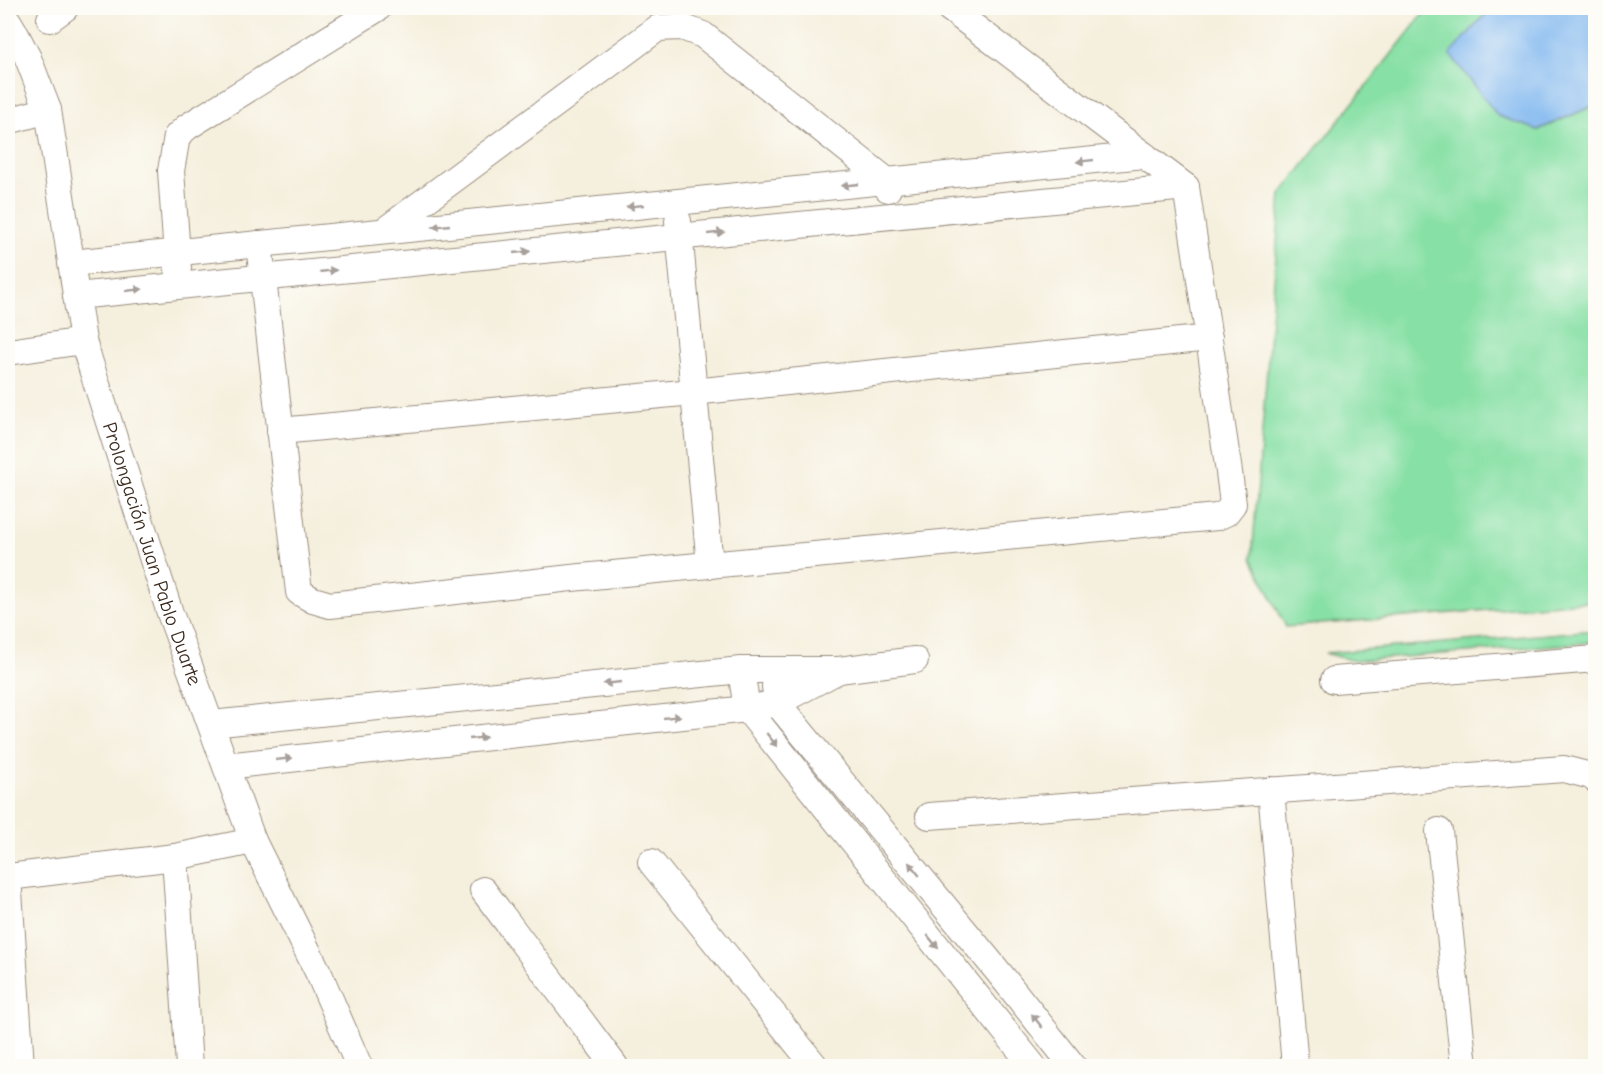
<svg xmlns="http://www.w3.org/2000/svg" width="1603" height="1074" font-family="'Comic Neue',sans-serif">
<rect width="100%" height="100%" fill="#fdfcf7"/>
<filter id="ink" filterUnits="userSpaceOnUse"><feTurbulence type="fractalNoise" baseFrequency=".0167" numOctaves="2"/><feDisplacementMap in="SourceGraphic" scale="12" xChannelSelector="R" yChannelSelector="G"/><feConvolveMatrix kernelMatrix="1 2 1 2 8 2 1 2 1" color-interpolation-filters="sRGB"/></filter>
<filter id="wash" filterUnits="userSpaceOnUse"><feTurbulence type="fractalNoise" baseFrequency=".008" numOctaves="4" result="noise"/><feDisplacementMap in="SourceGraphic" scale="24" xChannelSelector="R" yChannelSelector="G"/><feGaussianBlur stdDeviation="1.35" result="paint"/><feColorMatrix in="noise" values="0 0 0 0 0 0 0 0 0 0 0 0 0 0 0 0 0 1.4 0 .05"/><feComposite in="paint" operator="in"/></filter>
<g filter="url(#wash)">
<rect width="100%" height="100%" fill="#f5efdd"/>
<g fill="#87e0a5" stroke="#618562" stroke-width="1.5">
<polygon points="1428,8 1491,8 1451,54 1538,130 1595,105 1595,601 1286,627 1252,558 1281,194"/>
<polygon points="1595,630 1595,642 1354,661 1325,653"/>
</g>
<polygon fill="#81b8f0" stroke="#5e7187" stroke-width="1.5" points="1491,8 1595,8 1595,105 1538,130 1498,116 1450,54"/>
</g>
<g filter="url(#ink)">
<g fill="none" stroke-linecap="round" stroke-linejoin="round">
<g stroke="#988c7e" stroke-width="28">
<g id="minor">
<polyline points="50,19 65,8"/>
<path id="s1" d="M8,21L14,31L28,58L48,110L83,341L170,613L253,841L320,976L359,1066"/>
<polyline points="8,121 48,110"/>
<polyline points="678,221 710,565"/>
<polyline points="384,231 658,28 682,27 703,35 887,181 888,189"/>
<polyline points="259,244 299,592 313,600 330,605 571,578 1217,517 1226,513 1233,504 1229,472 1186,187 949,8"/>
<polyline points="71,263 1144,155"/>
<polyline points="178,269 171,171 177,136 187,127 378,8"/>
<polyline points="76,296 1186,187"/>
<polyline points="8,352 83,341"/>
<polyline points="280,431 693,392 1209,338"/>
<polyline points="741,670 747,709 1033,1066"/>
<polyline points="839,670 915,660"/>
<polyline points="1334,680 1596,659"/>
<polyline points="775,686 777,703 1000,974 1073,1066"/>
<polyline points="211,724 741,670 839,670 777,703 747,709 226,766"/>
<polyline points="1271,790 1295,1066"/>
<polyline points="929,816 1564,769 1591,776 1596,780"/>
<polyline points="1439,831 1464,1066"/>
<polyline points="651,862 815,1066"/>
<polyline points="8,877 21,1066"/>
<polyline points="8,877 175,857"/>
<polyline points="483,890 615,1066"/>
<polyline points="189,1066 175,857 253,841"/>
</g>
</g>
<use href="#minor" stroke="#fff" stroke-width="26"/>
</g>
<defs><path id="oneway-solid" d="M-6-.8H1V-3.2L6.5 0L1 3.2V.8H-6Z" transform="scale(1.5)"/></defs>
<g fill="#a79f9a">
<use href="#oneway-solid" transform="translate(1085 161) rotate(174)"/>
<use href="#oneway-solid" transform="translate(850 185) rotate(174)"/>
<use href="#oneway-solid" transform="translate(635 206) rotate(174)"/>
<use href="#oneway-solid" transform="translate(441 226) rotate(174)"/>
<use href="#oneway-solid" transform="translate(716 233) rotate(-6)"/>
<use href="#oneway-solid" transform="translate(522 252) rotate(-6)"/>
<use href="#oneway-solid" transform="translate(328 271) rotate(-6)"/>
<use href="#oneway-solid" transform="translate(134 290) rotate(-6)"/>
<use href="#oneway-solid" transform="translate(612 683) rotate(174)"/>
<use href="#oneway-solid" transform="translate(672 717) rotate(-6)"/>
<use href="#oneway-solid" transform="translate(478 738) rotate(-6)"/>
<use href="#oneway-solid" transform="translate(772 740) rotate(51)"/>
<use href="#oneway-solid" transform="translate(284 759) rotate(-6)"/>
<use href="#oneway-solid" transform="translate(914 869) rotate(-129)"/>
<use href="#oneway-solid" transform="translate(933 942) rotate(51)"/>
<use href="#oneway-solid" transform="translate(1037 1021) rotate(-128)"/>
</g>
</g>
<g text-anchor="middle" stroke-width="4.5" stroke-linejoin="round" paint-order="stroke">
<g font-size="20" fill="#3b2a1e" stroke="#fdfcf7">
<text dy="7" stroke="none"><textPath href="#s1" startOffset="555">Prolongación Juan Pablo Duarte</textPath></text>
</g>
</g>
<rect width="1603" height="1074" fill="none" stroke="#fdfcf7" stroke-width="30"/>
</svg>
